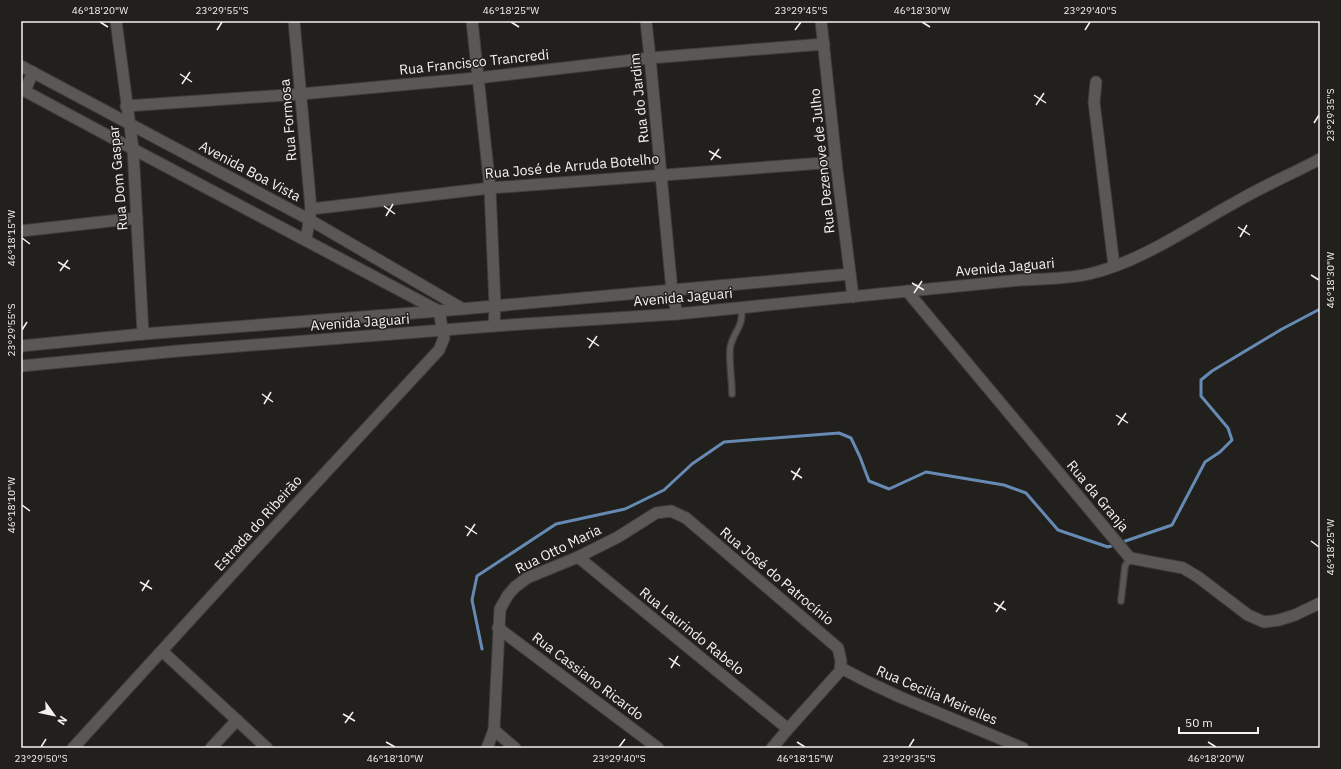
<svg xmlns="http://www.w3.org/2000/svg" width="1341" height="769" font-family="'IBM Plex Sans',sans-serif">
<rect width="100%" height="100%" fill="#21201d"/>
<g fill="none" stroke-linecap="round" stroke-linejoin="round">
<polyline stroke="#668ab3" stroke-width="3" points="482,649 472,600 477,576 556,524 625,509 664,490 692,464 724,442 839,433 851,438 860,457 869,481 889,489 926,472 1004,485 1026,493 1058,530 1108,547 1172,525 1205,462 1220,452 1232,440 1228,428 1201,396 1201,380 1212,371 1282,329 1320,309"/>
<g stroke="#3e3d3b" stroke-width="8">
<g id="service">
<path d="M732,394C732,379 729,364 730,349C732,332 745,327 741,307"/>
<polyline points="1121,601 1125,566 1130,558"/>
</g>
</g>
<g stroke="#3e3d3b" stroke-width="13">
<g id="minor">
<polyline points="116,21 133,149 143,334"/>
<polyline points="294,21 311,209 306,240"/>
<polyline points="472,21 490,188 495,306 494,326"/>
<polyline points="646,21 650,58 672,291 677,314"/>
<polyline points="821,21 836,162 853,297"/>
<polyline points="21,66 310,220 463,309"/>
<polyline points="1096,82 1094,102 1114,266"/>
<polyline points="21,89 133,149 439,311 444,338 439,350 252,552 73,748"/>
<polyline points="25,91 33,72"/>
<polyline points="126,106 301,94 477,78 650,58 824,44"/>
<polyline points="311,209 490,188 836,162"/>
<polyline points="21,231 137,218"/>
<polyline points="907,291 1130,558 1183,568 1198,577 1248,615 1264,622 1279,620 1295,615 1320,603"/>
<polyline points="21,346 143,334 439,311 850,274"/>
<path d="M21,366L178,351L494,326L677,314L1020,280C1043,279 1067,279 1089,274C1141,262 1190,227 1236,202C1263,186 1292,174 1320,159"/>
<polyline points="578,557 788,729"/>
<polyline points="498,628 658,748"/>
<polyline points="162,651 267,748"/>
<polyline points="841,668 870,683 900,697 1023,748"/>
<polyline points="494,730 515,748"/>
<polyline points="211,748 237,720"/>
<polyline points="487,748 494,730 500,609 508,595 515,587 527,578 578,557 618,537 656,513 671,511 686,518 838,648 841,661 840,671 788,729 772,748"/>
</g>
</g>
<use href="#service" stroke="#5a5855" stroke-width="5.5"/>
<use href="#minor" stroke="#5a5855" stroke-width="11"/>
</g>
<path fill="none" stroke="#f3f2f0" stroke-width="1.5" d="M100,22L108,27M511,22L519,27M922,22L930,27M217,30L222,22M795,30L801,22M1085,30L1090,22M180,74L192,82M182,84L190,72M1034,95L1046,103M1036,105L1044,93M1314,123L1319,115M709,151L721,158M711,160L719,149M384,206L395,214M386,216L393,204M1238,227L1250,235M1240,237L1247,225M22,238L30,244M58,262L70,269M60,271L68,260M1311,275L1319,280M912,283L924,290M914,293L922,281M22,330L27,322M587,338L599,346M589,348L597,336M262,394L273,402M264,404L271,392M1116,415L1128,423M1118,425L1126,413M791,471L802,478M793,480L800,468M22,505L30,511M465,526L477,534M467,536L475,524M1311,541L1319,547M140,582L152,589M142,591L149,580M994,603L1006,610M996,612L1004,601M669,658L680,666M671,668L678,656M343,714L355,721M345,723L353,712M386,742L395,747M797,742L805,747M1208,742L1216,747M41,747L46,739M619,747L625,739M909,747L914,739"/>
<g text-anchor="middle" stroke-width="3" stroke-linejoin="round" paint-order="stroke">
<g font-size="14" fill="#f3f2f0" stroke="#21201d">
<text transform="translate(474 62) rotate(-6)" y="5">Rua Francisco Trancredi</text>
<text transform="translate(639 98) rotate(-96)" y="5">Rua do Jardim</text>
<text transform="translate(288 120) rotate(-95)" y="5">Rua Formosa</text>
<text transform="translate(822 161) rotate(-96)" y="5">Rua Dezenove de Julho</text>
<text transform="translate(572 166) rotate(-5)" y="5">Rua José de Arruda Botelho</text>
<text transform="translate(250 171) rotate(28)" y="5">Avenida Boa Vista</text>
<text transform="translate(118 178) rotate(-95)" y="5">Rua Dom Gaspar</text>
<text transform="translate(1005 267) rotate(-5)" y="5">Avenida Jaguari</text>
<text transform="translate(683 297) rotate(-5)" y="5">Avenida Jaguari</text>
<text transform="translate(360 322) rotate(-4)" y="5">Avenida Jaguari</text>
<text transform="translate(1098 496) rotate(50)" y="5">Rua da Granja</text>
<text transform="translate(258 523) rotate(-48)" y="5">Estrada do Ribeirão</text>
<text transform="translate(558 549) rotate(-26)" y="5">Rua Otto Maria</text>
<text transform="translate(777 576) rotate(40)" y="5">Rua José do Patrocínio</text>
<text transform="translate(692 631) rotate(39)" y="5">Rua Laurindo Rabelo</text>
<text transform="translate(588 676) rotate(37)" y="5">Rua Cassiano Ricardo</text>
<text transform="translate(937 695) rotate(23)" y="5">Rua Cecilia Meirelles</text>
</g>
</g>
<rect width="1341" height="769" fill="none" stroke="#21201d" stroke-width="44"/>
<g transform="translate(54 715) rotate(123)" stroke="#21201d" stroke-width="3" paint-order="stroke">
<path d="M0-3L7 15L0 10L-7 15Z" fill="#f3f2f0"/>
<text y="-6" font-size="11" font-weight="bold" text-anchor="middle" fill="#f3f2f0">N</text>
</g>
<path d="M1179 727v6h79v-6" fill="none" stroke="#f3f2f0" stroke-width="2"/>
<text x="1185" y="727" font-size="12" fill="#f3f2f0" stroke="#21201d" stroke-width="3" paint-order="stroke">50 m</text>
<rect x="22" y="22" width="1297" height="725" fill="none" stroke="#f3f2f0" stroke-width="1.5"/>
<g font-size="10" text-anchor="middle" fill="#f3f2f0">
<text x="100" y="14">46°18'20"W</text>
<text x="222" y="14">23°29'55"S</text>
<text x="511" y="14">46°18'25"W</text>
<text x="801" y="14">23°29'45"S</text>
<text x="922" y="14">46°18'30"W</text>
<text x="1090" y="14">23°29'40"S</text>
<text transform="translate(1330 115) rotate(-90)" y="4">23°29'35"S</text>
<text transform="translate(11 238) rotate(-90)" y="4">46°18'15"W</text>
<text transform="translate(1330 280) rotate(-90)" y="4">46°18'30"W</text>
<text transform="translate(11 330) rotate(-90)" y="4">23°29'55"S</text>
<text transform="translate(11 505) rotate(-90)" y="4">46°18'10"W</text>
<text transform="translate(1330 547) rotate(-90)" y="4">46°18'25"W</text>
<text x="41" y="762">23°29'50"S</text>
<text x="395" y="762">46°18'10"W</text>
<text x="619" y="762">23°29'40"S</text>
<text x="805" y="762">46°18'15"W</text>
<text x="909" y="762">23°29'35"S</text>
<text x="1216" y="762">46°18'20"W</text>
</g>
</svg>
